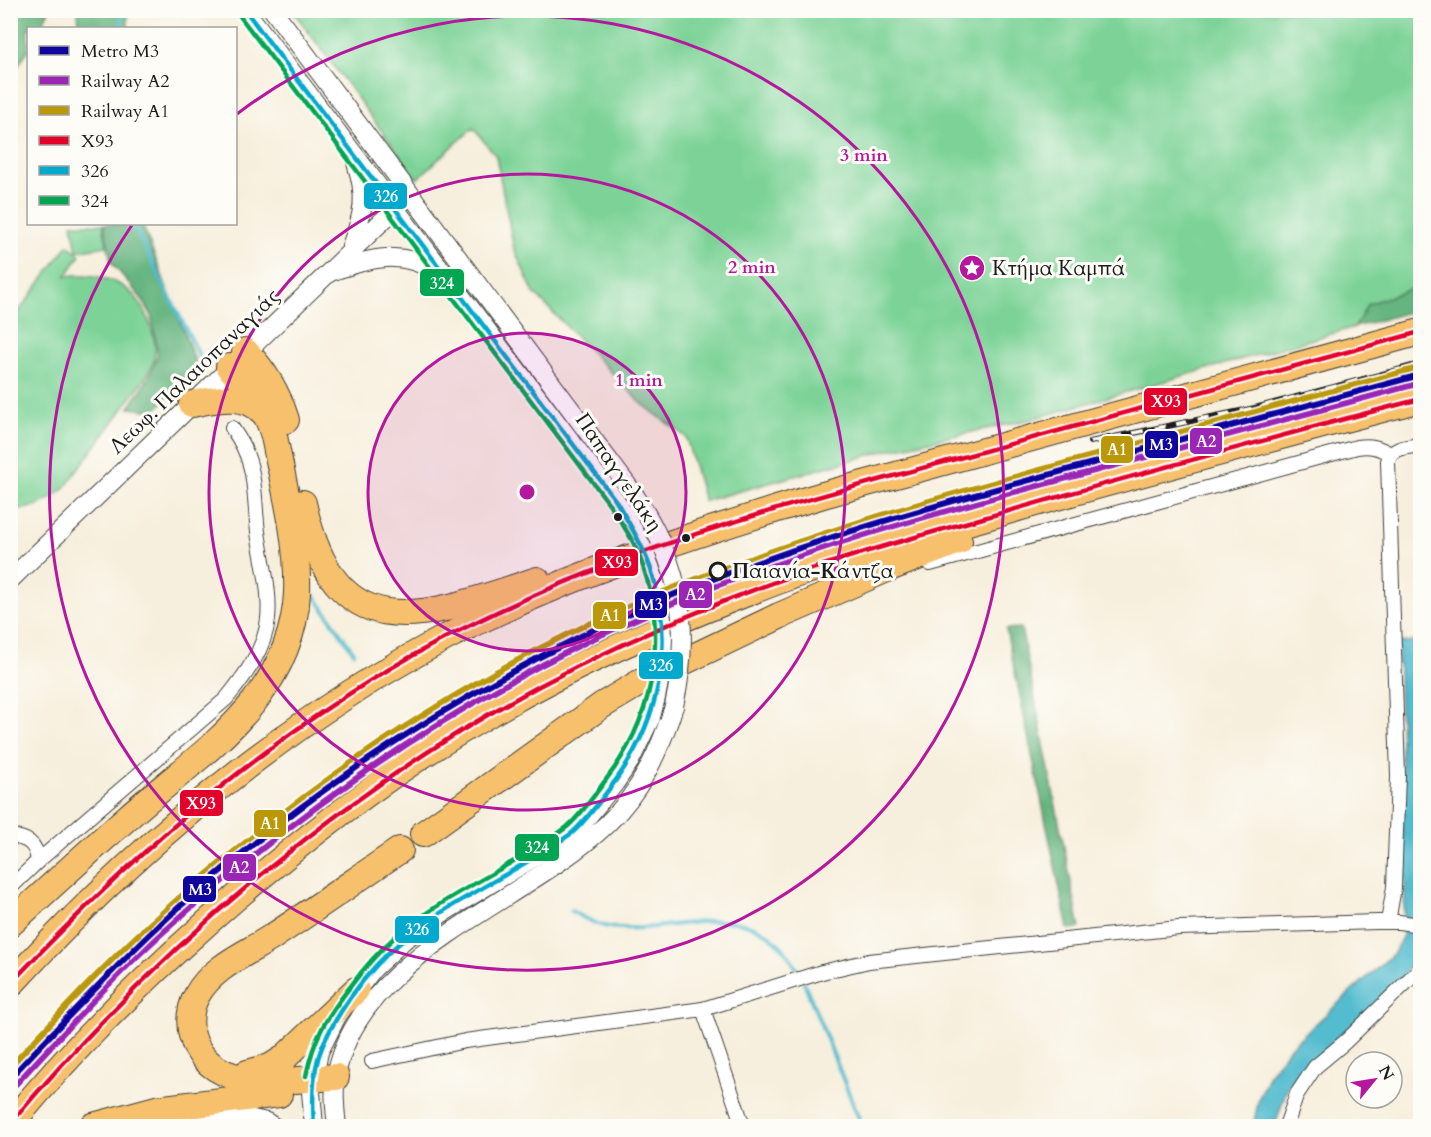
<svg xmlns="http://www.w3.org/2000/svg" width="1431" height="1137" font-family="Cardo,serif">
<rect width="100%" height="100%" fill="#fdfcf7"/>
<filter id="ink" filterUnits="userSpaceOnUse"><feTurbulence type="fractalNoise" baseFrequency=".0167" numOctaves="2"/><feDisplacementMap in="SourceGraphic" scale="12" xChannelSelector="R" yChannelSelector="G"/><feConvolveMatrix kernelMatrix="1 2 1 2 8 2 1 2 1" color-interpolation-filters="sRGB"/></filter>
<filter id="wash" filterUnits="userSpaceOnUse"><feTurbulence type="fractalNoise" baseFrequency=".008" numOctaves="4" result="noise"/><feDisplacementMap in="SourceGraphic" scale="24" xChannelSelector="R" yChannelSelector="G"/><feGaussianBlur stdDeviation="1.35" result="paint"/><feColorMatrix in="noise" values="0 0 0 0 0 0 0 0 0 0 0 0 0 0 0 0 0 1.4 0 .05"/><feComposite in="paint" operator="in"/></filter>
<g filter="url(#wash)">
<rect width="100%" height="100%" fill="#f7efdd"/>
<g fill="#7dd397" stroke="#4c785a" stroke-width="1.5">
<polygon points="293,11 1420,11 1420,286 1368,304 1355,327 1032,419 884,451 704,501 686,437 641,403 534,293 514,249 496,156 473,128 417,179"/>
<polygon points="72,224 103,224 107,246 77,251"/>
<path d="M68,245L80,255L66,276C104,271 138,285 150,324C153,333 156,346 155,356C154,363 149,371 146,377L63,490C46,503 32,509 11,511V322Z"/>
</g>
<g fill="#66b580" stroke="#41684e" stroke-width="1.5">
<polygon points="11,10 49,11 40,28 28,28 28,50 11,78"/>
<polygon points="78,11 128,11 128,28 79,28"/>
<polygon points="104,224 142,224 196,363 196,370 154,411 129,408 148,379 158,355 151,314 142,299 111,262"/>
<polygon points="1420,286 1420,309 1355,327 1368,304"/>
<polygon points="1021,628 1080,928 1068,929 1006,629"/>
</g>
<polygon fill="#53bccf" stroke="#386c76" stroke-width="1.5" points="1414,641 1420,642 1420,945 1401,981 1381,1001 1318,1056 1287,1088 1275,1126 1253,1126 1259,1098 1268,1076 1290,1047 1394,953 1403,935 1405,891 1398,643"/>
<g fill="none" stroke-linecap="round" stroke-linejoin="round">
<g stroke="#53bccf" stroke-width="4">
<polyline points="121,10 122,28"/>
<polyline points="133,224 200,357"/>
<polyline points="315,596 354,653"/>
<path d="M571,911C583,917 595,925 609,927C682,937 759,885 800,976"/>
<polyline points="804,982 862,1126"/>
</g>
</g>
</g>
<g filter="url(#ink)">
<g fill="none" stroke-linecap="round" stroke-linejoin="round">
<g stroke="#3d3c39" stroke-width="16">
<g id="minor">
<path d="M930,564L1357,447C1370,445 1379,447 1390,454"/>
<path d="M10,836C27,838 36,843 38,861L10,888"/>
<path d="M38,861L226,699C245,676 265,649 268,619C271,590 262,561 258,532C253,491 258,464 232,428"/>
<path d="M1388,922L1394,887L1398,776L1388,461C1392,447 1407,447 1420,445"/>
<polyline points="372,1061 465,1041 703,1009"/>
<polyline points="177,1126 249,1116 267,1120 276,1126"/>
<polyline points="743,1126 703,1009 822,972 869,961 1179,928 1377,922 1399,922 1420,925"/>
<polyline points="1286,1126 1297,1094 1315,1067 1345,1042 1420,969"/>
</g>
</g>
<g stroke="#3d3c39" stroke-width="20">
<g id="tertiary">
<polyline points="245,10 616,501"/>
<polyline points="273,10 634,494"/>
<path d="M351,246C364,214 367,196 356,163"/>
<path d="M330,272C372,258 401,248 441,274"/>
<polyline points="10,580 404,200"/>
<polyline points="314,1126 311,1092 319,1052 337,1016 373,969 404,940 444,912 546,850 580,826 615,783 630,761 651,717"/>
<path d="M337,1126C335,1110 333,1093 336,1076C358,954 526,902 607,824C641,792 660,750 674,706"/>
</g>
</g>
<g stroke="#3d3c39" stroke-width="28">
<g id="motorway">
<path d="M245,351C265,371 278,394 286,420"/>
<path d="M192,404C217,399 245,392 264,413"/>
<path d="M303,503C336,655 426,617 537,580"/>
<polyline points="423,834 601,706 641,682 779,616 887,569 959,541"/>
<path d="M10,924C49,888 88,852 128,817C199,754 292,699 297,593C299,540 284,488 274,436C264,403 254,392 229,367"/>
<path d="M10,985C135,848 279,726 443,639C563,576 693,534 823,495L1420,332"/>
<polyline points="247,1073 270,1067 283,1059 356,990"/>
<path d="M336,1077C294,1079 222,1094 197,1048C188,1031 188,1011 197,995C212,967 246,954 272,937C315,909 357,879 400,850"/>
<path d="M10,1125C70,1051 138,984 209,921C288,851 371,785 462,730C561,669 670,622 778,581C852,554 929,533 1004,512C1142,472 1282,436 1420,399"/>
<polyline points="93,1126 156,1109 279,1094"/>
</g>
</g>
<use href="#minor" stroke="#fff" stroke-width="14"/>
<use href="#tertiary" stroke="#fff" stroke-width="18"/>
<use href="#motorway" stroke="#f7c06c" stroke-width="26"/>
<g stroke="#1c1c1c" stroke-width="6">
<g id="rail">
<polyline points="1090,442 1255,408 1420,364"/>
<polyline points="1093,463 1198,427"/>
</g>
</g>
<use href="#rail" stroke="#fdfcf7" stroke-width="4" stroke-dasharray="11" stroke-linecap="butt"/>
<g stroke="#3d3c39" stroke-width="20" stroke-linecap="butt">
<g id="tertiary-bridge">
<path d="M634,494C680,563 692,626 674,706"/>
<path d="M616,501C663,571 675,635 651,717"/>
</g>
</g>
<use href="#tertiary-bridge" stroke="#fff" stroke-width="18"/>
<g stroke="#fdfcf7" stroke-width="9">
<g id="bus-1">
<path d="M10,984C138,849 278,726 443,639C603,554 779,507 952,460C1108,417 1264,375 1420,332"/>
<path d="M10,1124C163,942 363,773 576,667C651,630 730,597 809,570C876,547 944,529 1012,510C1147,471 1284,435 1420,399"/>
</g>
</g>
<g stroke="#fdfcf7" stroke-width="9">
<path id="bus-2" d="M245,10L616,501C631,526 646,551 654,579C674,650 658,721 616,780C602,798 589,818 572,833C518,872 454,898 402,941C382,957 365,977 350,998C317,1046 310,1068 314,1126"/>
</g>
<g stroke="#fdfcf7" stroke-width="9">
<path id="bus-3" d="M239,15L610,505C618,518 627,530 634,544C671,624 658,713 605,781C593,797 582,814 567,827C513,867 448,892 396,936C379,951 364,968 350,987C326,1018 314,1037 306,1076"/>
</g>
<use href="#bus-1" stroke="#e4002b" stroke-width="4.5"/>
<use href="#bus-2" stroke="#00a9ce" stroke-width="4.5"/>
<use href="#bus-3" stroke="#00a651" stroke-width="4.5"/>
<g stroke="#fdfcf7" stroke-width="10">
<path id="rail-1" d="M16,1084C63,1033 109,981 161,934C289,819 430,719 584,643C746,564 921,516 1094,471C1203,442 1312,412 1420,383"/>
</g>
<g stroke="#fdfcf7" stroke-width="10">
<path id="rail-2" d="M10,1067C56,1018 101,968 151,923C280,807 424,703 581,628C752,548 933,498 1115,450C1216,423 1317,395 1418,368"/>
</g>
<use href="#rail-1" stroke="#9b26b6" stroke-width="6"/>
<use href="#rail-2" stroke="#bb9808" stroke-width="6"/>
<g stroke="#fdfcf7" stroke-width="10">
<path id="metro-1" d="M10,1078C56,1029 102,980 151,933C277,814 425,713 581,636C743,557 919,509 1093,463C1202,434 1311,404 1420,375"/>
</g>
<use href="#metro-1" stroke="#10069f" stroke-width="6"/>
</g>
</g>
<circle cx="527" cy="492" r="159" fill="#b5179e" fill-opacity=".12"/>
<g fill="none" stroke="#b5179e" stroke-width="3">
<circle cx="527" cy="492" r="159"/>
<circle cx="527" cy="492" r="318"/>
<path d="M237 114A477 477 0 1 1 132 225"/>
</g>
<defs>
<g id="sight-disc" transform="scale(1.35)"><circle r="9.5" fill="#b5179e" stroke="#fdfcf7"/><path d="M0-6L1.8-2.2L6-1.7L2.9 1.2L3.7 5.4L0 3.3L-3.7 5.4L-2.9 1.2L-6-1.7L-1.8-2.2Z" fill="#fff"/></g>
</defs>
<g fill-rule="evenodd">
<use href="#sight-disc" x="972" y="268"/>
</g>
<g fill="#1c1c1c" stroke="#fdfcf7" stroke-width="2">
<circle cx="618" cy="517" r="5"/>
<circle cx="686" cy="538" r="5"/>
</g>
<circle fill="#fdfcf7" stroke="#1c1c1c" stroke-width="3" cx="718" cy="571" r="8"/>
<g text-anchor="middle" stroke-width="6" stroke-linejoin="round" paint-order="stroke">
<g font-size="21" fill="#1c1c1c" stroke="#fdfcf7" text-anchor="start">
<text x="992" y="275">Kτήμα Καμπά</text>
</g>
<g font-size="21" fill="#1c1c1c" stroke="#fdfcf7">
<text transform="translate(194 371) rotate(-44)" y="7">Λεωφ. Παλαιοπαναγιάς</text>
<text transform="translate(619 472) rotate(56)" y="7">Παπαγγελάκη</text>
</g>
<g font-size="21" font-weight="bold" fill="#1c1c1c" stroke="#fdfcf7" text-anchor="start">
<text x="732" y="578">Παιανία-Κάντζα</text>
</g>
</g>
<circle cx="527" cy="492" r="9" fill="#b5179e" stroke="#fdfcf7" stroke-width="3"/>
<g font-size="18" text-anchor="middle" font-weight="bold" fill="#b5179e" stroke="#fdfcf7" stroke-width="6" stroke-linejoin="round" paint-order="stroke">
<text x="864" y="161">3 min</text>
<text x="752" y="273">2 min</text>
<text x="639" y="386">1 min</text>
</g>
<g stroke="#fdfcf7" stroke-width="2">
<rect x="363" y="182" width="45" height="28" rx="6" fill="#00a9ce"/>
<rect x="419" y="268" width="46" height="29" rx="6" fill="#00a651"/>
<rect x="1143" y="387" width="45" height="29" rx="6" fill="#e4002b"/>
<rect x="1189" y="427" width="34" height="28" rx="6" fill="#9b26b6"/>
<rect x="1144" y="430" width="35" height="29" rx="6" fill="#10069f"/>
<rect x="1100" y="435" width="34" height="29" rx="6" fill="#bb9808"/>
<rect x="594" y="548" width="45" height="29" rx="6" fill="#e4002b"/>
<rect x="678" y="580" width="35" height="29" rx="6" fill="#9b26b6"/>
<rect x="634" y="590" width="34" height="29" rx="6" fill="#10069f"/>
<rect x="592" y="601" width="35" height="29" rx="6" fill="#bb9808"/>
<rect x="638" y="651" width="46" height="29" rx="6" fill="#00a9ce"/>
<rect x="179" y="789" width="45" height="28" rx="6" fill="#e4002b"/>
<rect x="253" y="809" width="34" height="29" rx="6" fill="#bb9808"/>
<rect x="514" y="833" width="46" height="29" rx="6" fill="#00a651"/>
<rect x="222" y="853" width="35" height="29" rx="6" fill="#9b26b6"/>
<rect x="182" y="875" width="35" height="28" rx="6" fill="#10069f"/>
<rect x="394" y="915" width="46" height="29" rx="6" fill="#00a9ce"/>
</g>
<g font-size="16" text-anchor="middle" font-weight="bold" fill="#fff">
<text x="386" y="202">326</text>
<text x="442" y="289">324</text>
<text x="1166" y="407">X93</text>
<text x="1206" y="447">A2</text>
<text x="1161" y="450">Μ3</text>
<text x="1117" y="455">A1</text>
<text x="617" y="568">X93</text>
<text x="695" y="600">A2</text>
<text x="651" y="610">Μ3</text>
<text x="610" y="621">A1</text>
<text x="661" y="671">326</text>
<text x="201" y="809">X93</text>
<text x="270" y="829">A1</text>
<text x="537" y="853">324</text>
<text x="239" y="873">A2</text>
<text x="200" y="895">Μ3</text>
<text x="417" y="935">326</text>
</g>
<rect width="1431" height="1137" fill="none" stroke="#fdfcf7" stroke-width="36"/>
<rect x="27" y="27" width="210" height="198" fill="#fdfcf7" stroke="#a3a29f" stroke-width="1.5"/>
<rect x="39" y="46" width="30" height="9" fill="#10069f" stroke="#a3a29f" stroke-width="1.5"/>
<text x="81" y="57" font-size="18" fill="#1c1c1c">Metro Μ3</text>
<rect x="39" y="76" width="30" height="9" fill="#9b26b6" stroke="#a3a29f" stroke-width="1.5"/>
<text x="81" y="87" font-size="18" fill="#1c1c1c">Railway A2</text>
<rect x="39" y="106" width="30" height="9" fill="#bb9808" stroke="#a3a29f" stroke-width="1.5"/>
<text x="81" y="117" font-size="18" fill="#1c1c1c">Railway A1</text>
<rect x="39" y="136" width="30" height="9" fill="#e4002b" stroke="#a3a29f" stroke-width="1.5"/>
<text x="81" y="147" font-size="18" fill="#1c1c1c">X93</text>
<rect x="39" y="166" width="30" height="9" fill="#00a9ce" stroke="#a3a29f" stroke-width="1.5"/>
<text x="81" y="177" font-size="18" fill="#1c1c1c">326</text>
<rect x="39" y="196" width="30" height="9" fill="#00a651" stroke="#a3a29f" stroke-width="1.5"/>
<text x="81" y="207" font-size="18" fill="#1c1c1c">324</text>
<g transform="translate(1374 1080) rotate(60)"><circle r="28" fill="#fdfcf7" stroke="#a3a29f" stroke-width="1.5"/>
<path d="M0-4.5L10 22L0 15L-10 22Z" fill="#b5179e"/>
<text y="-9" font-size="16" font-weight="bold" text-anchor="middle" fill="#1c1c1c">N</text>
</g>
</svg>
